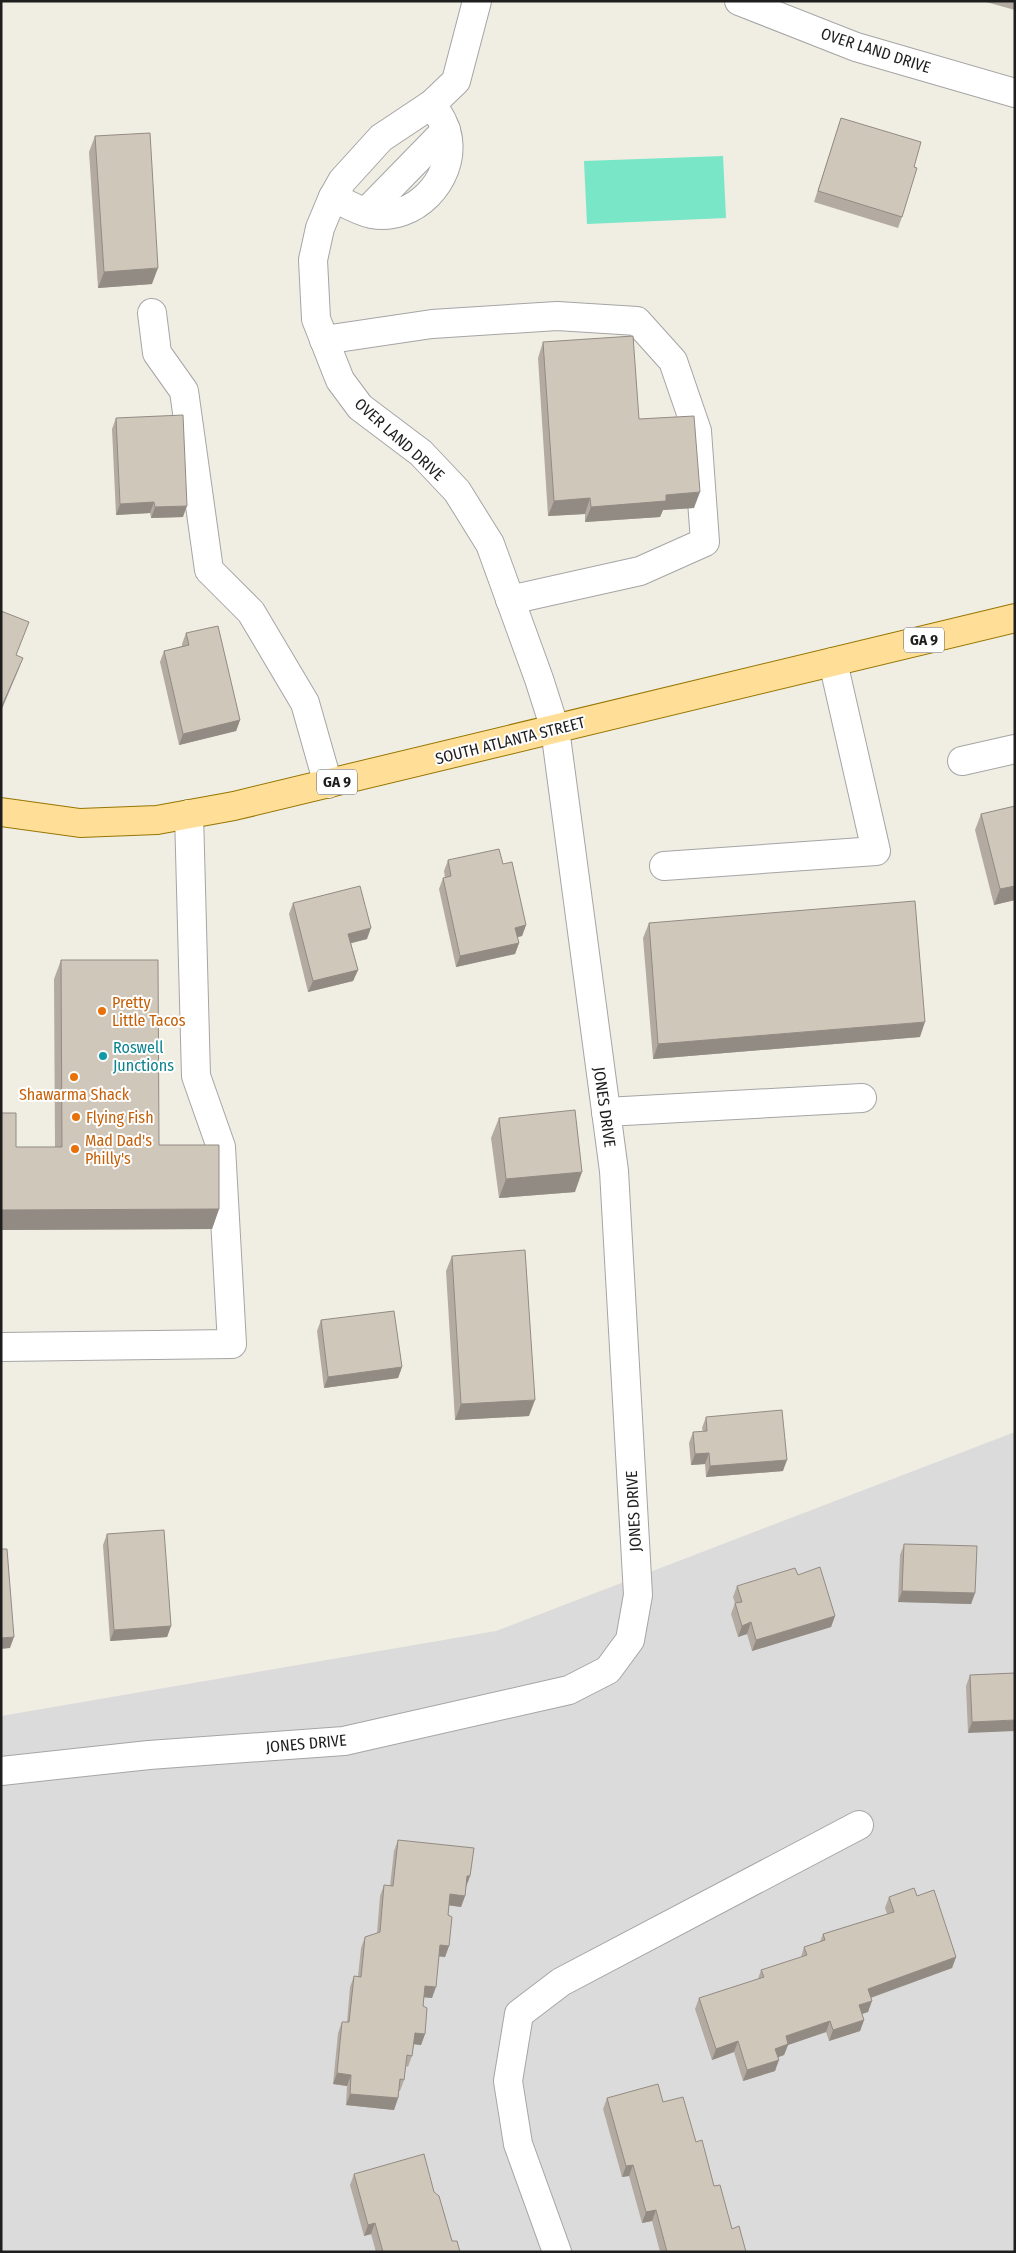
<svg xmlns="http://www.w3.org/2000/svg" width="1016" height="2253" font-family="'Fira Sans Condensed',sans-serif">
<rect width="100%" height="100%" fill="#f0ede3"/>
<polygon fill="#dcdbdb" points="1015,1432 1015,2252 1,2252 1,1716 496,1631"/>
<polygon fill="#79e6c8" points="723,156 726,218 587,224 584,161"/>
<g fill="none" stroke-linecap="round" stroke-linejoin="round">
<g stroke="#a5a5a5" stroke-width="30">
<g id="minor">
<polyline points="739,1 856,47 1015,93"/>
<path d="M333,197C345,203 358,211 372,214C414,222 454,180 448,139C446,125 439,115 432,104"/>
<polyline points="366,212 446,130"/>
<polyline points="152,313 157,353 184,391 209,570 251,612 305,703 328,784"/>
<polyline points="324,340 432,324 557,316 637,321 673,361 697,431 705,542 640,571 510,600"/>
<polyline points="962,761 1015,749"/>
<polyline points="664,866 876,851 833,662"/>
<polyline points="606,1112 862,1098"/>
<polyline points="1,1347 232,1344 221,1147 196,1076 189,814"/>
<polyline points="1,1771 149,1755 344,1741 569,1690 608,1670 630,1640 638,1595 614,1171 555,729 539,679 490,544 457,491 421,453 360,407 340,380 316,319 313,260 320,228 333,197 342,181 381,138 432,104 456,81 477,1"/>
<polyline points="557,2252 518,2144 508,2081 519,2014 561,1982 859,1825"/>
</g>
</g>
<g stroke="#977600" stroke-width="30">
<polyline id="major" points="1,812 80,823 157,820 234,806 1015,618"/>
</g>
<use href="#minor" stroke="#fff" stroke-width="28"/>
<use href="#major" stroke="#ffde98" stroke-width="28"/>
</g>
<g fill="#b3aba1">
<polygon points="986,1 1015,1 1015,10 986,2"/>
<polygon points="841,118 914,167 902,217 898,228 814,202"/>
<polygon points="95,136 152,284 98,288 89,152"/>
<polygon points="543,342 639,419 694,508 663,510 660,517 585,522 585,514 548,516 538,358"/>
<polygon points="116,418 183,517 151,518 150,513 116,515 112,429"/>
<polygon points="186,633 240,720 236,731 179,745 160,662 164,651 182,646 182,644"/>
<polygon points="1015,806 1015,900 994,905 975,830 981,814"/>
<polygon points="448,860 503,864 526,925 522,936 517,937 519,943 515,954 456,967 439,889 443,878 445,878 444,871"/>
<polygon points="293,903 367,939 351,943 358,970 353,981 308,992 289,914"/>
<polygon points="649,923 920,1037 653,1059 643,938"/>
<polygon points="61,960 159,1145 219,1209 212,1229 1,1230 1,1113 16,1147 55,1147 54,979"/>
<polygon points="499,1118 575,1192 499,1198 491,1138"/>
<polygon points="452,1256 529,1416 455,1420 446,1271"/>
<polygon points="321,1320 402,1367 398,1378 324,1388 317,1331"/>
<polygon points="706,1417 783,1471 706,1477 705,1464 691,1465 689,1443 693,1432 703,1432 702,1428"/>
<polygon points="107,1534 171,1626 167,1637 110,1641 103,1545"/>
<polygon points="904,1544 975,1593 971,1604 898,1602 900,1555"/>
<polygon points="798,1575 835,1616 831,1627 752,1651 747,1634 738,1637 731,1614 735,1603 733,1597 737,1586"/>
<polygon points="1015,1673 968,1733 966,1686 970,1675"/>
<polygon points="398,1840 470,1876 466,1887 465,1896 461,1907 449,1905 448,1915 449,1946 445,1957 439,1956 432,1998 424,1997 423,2006 425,2034 421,2045 414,2044 412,2056 408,2067 406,2066 404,2080 400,2091 399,2091 398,2098 394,2110 346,2105 347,2086 333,2084 338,2033 342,2022 347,2022 350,1987 354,1976 358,1976 361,1948 365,1937 377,1933 380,1896 384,1885 390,1886 394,1851"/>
<polygon points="917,1896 956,1957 952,1968 871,1998 868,2012 862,2014 864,2020 860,2031 829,2041 826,2032 788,2045 784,2055 778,2057 775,2071 743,2081 734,2052 712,2060 695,2009 699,1998 758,1979 761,1970 801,1957 804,1947 820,1942 823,1934 887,1914 885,1908 889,1897"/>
<polygon points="607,2098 663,2102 696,2142 732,2229 746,2252 660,2252 652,2221 642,2223 629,2176 622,2177 603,2109"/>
<polygon points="354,2174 434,2192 452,2241 460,2252 376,2252 371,2234 364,2236 350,2185"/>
</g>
<g fill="#928b83">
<polygon points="158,268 152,284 98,288 104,272"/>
<polygon points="700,492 694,508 663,510 660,517 585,522 591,507 666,495"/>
<polygon points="590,498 585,514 548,516 554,501"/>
<polygon points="154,502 150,513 116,515 120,504"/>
<polygon points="187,506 183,517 151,518 155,507"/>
<polygon points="23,658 17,673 1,711 1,708"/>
<polygon points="240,720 236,731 179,745 183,734"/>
<polygon points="1015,886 1015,900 994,905 1000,889"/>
<polygon points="526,925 522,936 511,939 515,928"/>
<polygon points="371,928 367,939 344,945 348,934"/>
<polygon points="519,943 515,954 456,967 460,956"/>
<polygon points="358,970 353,981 308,992 313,981"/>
<polygon points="925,1022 920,1037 653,1059 658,1044"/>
<polygon points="582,1172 575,1192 499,1198 506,1179"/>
<polygon points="219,1209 212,1229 1,1230 1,1210"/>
<polygon points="402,1367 398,1378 324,1388 328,1377"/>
<polygon points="535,1400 529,1416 455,1420 461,1404"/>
<polygon points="709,1453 705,1464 691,1465 695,1454"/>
<polygon points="787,1460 783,1471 706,1477 710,1466"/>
<polygon points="902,1591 975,1593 971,1604 898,1602"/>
<polygon points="835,1616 831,1627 752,1651 756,1640"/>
<polygon points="751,1622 747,1634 738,1637 742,1626"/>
<polygon points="171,1626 167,1637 110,1641 114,1630"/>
<polygon points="14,1637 10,1648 1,1649 1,1638"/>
<polygon points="1015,1720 1015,1731 968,1733 972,1722"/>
<polygon points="467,1876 470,1876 466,1887 463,1887"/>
<polygon points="450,1894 465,1896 461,1907 446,1905"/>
<polygon points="440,1945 449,1946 445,1957 436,1956"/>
<polygon points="956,1957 952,1968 864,2000 868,1989"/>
<polygon points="425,1986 436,1987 432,1998 421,1997"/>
<polygon points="872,2001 868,2012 855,2016 859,2005"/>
<polygon points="864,2020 860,2031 829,2041 833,2030"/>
<polygon points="830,2021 826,2032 788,2045 784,2055 771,2060 775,2049 786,2036"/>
<polygon points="415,2033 425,2034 421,2045 411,2044"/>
<polygon points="738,2041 734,2052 712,2060 716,2049"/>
<polygon points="779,2060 775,2071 743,2081 747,2070"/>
<polygon points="337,2073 351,2075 347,2086 333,2084"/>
<polygon points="350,2094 398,2098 394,2110 346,2105"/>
<polygon points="633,2165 629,2176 622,2177 626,2166"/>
<polygon points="656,2210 652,2221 642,2223 646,2212"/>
<polygon points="375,2223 371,2234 364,2236 368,2225"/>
</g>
<g fill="#d0c7bb" stroke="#928b83">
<polygon points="841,118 921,142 914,167 917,168 902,217 818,191"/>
<polygon points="150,133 158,268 104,272 95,136"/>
<polygon points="633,336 639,419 694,416 700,492 666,495 666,501 591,507 590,498 554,501 543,342"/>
<polygon points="183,415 187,506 155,507 154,502 120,504 116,418"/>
<polygon points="1,611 29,622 16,655 23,658 1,708"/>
<polygon points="218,626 240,720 183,734 164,651 189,645 186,633"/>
<polygon points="1015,806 1015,886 1000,889 981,814"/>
<polygon points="499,849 503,864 512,862 526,925 515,928 519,943 460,956 443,878 451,876 448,860"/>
<polygon points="360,886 371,928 348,934 358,970 313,981 293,903"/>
<polygon points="915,901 925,1022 658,1044 649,923"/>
<polygon points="61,960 158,960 159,1145 219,1145 219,1209 1,1210 1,1113 16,1113 16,1147 62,1147"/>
<polygon points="575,1110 582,1172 506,1179 499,1118"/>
<polygon points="525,1250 535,1400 461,1404 452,1256"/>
<polygon points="394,1311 402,1367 328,1377 321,1320"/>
<polygon points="782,1410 787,1460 710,1466 709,1453 695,1454 693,1432 707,1431 706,1417"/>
<polygon points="164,1530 171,1626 114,1630 107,1534"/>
<polygon points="904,1544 977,1546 975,1593 902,1591"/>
<polygon points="1,1549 7,1549 14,1637 1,1638"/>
<polygon points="820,1567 835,1616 756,1640 751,1622 742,1626 735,1603 742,1602 737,1586 795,1568 798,1575"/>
<polygon points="1015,1673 1015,1720 972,1722 970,1675"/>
<polygon points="398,1840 474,1848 470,1876 467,1876 465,1896 450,1894 448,1915 452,1917 449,1946 440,1945 436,1987 425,1986 423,2006 427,2008 425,2034 415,2033 412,2056 407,2055 404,2080 400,2079 398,2098 350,2094 351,2075 337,2073 342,2022 349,2022 354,1976 361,1977 365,1937 380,1932 384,1885 393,1886"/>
<polygon points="914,1888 917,1896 934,1890 956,1957 868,1989 872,2001 859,2005 864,2020 833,2030 830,2021 786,2036 788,2044 775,2049 779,2060 747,2070 738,2041 716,2049 699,1998 764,1977 761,1970 807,1955 804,1947 825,1940 823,1934 894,1912 889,1897"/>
<polygon points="658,2084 663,2102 683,2097 696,2142 702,2140 714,2186 720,2185 732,2229 739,2226 746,2252 667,2252 656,2210 646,2212 633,2165 626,2166 607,2098"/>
<polygon points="424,2154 434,2192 439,2196 452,2241 457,2241 460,2252 383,2252 375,2223 368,2225 354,2174"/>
</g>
<g fill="#e8710a" stroke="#fff" stroke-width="2">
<circle cx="102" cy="1011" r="5"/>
<circle cx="74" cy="1077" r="5"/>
<circle cx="76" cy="1117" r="5"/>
<circle cx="75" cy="1149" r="5"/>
</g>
<circle fill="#0f9aa8" stroke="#fff" stroke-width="2" cx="103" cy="1056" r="5"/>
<g text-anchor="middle" stroke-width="4" stroke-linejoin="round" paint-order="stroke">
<g fill="#fff" stroke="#626262" stroke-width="1">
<rect x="904" y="627.5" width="40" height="25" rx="4"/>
<rect x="317" y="769.5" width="40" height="25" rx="4"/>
</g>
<g font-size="15" font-weight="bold" fill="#1e1e1e">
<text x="924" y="645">GA 9</text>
<text x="337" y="787">GA 9</text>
</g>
<g font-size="16" fill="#1e1e1e" stroke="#fff">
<text transform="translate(876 50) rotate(18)" y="6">OVER LAND DRIVE</text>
<text transform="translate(400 439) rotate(42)" y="6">OVER LAND DRIVE</text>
<text transform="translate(510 740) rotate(-14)" y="6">SOUTH ATLANTA STREET</text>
<text transform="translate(605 1107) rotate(82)" y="6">JONES DRIVE</text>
<text transform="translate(633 1511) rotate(-93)" y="6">JONES DRIVE</text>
<text transform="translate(306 1743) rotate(-5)" y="6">JONES DRIVE</text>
</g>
<g font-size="16" fill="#c56008" stroke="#fff" text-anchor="start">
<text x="112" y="1008">Pretty<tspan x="112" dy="18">Little Tacos</tspan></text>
<text x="74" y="1100" text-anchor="middle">Shawarma Shack</text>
<text x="86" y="1123">Flying Fish</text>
<text x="85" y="1146">Mad Dad's<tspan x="85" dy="18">Philly's</tspan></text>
</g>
<g font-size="16" fill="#0d838f" stroke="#fff" text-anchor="start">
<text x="113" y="1053">Roswell<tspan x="113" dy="18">Junctions</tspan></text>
</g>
</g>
<rect width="1016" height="2253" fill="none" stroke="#1e1e1e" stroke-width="5"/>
</svg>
